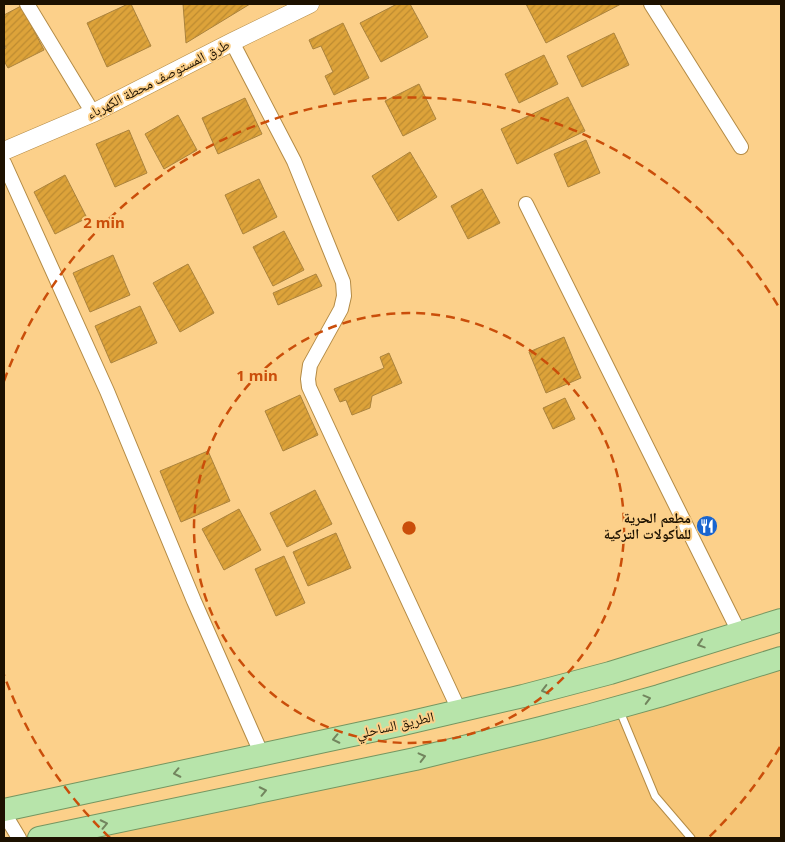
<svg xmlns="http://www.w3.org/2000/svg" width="785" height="842" font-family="'Noto Sans','Noto Naskh Arabic',sans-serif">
<defs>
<pattern id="building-hatch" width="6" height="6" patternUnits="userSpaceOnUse" patternTransform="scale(1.25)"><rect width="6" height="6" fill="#dda33a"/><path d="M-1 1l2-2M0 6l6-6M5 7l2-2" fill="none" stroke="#bd8b31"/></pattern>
</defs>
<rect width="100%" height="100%" fill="#fcd08a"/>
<polygon fill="#f6c678" points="781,658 781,838 39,838 136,817"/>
<g fill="url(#building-hatch)" stroke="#ab833d">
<polygon points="128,4 131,4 151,46 107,67 87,23"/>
<polygon points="183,4 250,4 186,43"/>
<polygon points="397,4 410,4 428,37 381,62 360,23"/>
<polygon points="526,4 621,4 546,43"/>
<polygon points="21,6 44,50 8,68 4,61 4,49 6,48 4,43 4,15"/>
<polygon points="343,23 369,78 334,95 325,76 333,72 321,46 313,49 309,40"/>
<polygon points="614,33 629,65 582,87 567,56"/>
<polygon points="544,55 558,84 519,103 505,74"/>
<polygon points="419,84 436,119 403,136 385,101"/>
<polygon points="568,97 585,131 517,164 501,129"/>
<polygon points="245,98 262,134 218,154 202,118"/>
<polygon points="178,115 197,150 164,169 145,134"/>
<polygon points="129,130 147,173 115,187 96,144"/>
<polygon points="586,140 600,173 568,187 554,154"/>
<polygon points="410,152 437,197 398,221 372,176"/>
<polygon points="65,175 87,218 55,234 34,192"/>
<polygon points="259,179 277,217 243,234 225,195"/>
<polygon points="482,189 500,223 468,239 451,206"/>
<polygon points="284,231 304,270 273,286 253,247"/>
<polygon points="113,255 130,295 90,312 73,273"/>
<polygon points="188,264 214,313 180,332 153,283"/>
<polygon points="316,274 322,286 278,305 273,293"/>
<polygon points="140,306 157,343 111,363 95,326"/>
<polygon points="564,337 581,378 546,393 529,352"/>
<polygon points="389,353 402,383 372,396 370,408 352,415 346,400 340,402 334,389 384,368 380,357"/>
<polygon points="300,395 318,435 283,451 265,411"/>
<polygon points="565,398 575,419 553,429 543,408"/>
<polygon points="208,451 230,501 181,522 160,471"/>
<polygon points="315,490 332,524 287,547 270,513"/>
<polygon points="239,509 261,550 224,570 202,529"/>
<polygon points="336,533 351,568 308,586 293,552"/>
<polygon points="284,556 305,603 276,616 255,569"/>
</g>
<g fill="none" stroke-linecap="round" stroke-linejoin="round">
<g stroke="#b48b45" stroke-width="9">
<polyline id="service" points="619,709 655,796 691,838"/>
</g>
<g stroke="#b48b45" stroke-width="16">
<g id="minor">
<polyline points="27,4 93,113"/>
<polyline points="651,4 741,147"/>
<polyline points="232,42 294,161 343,282 344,296 341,309 310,365 308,379 309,387 459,710"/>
<polyline points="4,163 107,391 194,601 262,755"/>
<polyline points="526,204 739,632"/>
<polyline points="4,813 19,838"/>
</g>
</g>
<g stroke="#b48b45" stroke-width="19">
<polyline id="tertiary" points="4,151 93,113 232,42 310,4"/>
</g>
<g stroke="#759661" stroke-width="24">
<g id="trunk">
<polyline points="4,810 399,725 523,696 610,673 781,620"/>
<polyline points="39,838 415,759 541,728 591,715 659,696 781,658"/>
</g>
</g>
<use href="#service" stroke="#fff" stroke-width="7"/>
<use href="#minor" stroke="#fff" stroke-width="14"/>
<use href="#tertiary" stroke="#fff" stroke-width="18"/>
<use href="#trunk" stroke="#b7e4aa" stroke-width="22"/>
</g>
<defs><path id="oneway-chevron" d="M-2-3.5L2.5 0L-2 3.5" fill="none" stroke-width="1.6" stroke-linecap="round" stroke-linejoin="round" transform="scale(1.25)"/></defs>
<g stroke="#72855e">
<use href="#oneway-chevron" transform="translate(701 644) rotate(162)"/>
<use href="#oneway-chevron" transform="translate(545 690) rotate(166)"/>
<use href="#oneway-chevron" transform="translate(647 699) rotate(-15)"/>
<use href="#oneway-chevron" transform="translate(336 739) rotate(168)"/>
<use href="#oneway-chevron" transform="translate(422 757) rotate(-14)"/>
<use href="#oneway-chevron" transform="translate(177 773) rotate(168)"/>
<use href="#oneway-chevron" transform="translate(263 791) rotate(-12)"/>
<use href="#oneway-chevron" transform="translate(104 824) rotate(-12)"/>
</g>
<g fill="none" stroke="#ca4e0a" stroke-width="2.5" stroke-dasharray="9 6">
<circle cx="409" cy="528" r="215"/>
<path d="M780 747A431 431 0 0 1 708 838M110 838A431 431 0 0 1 4 675M4 381A431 431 0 0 1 780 309"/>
</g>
<defs>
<g id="restaurant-disc" transform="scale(1.125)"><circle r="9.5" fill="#1964cf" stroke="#fcd08a"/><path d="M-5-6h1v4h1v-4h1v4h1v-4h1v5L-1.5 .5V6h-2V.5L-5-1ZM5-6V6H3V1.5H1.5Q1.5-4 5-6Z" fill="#fff"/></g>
</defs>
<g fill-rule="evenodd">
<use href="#restaurant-disc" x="707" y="526"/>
</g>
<g text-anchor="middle" stroke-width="4" stroke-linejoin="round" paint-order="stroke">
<g font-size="14" fill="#1d1100" stroke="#fcd08a">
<text transform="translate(158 79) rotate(-27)" y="5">طرق المستوصف محطة الكهرباء</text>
<text transform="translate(395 725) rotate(-13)" y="5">الطريق الساحلي</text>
</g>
<g font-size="14" font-weight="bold" fill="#1d1100" stroke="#fcd08a" text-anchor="end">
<text x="691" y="523">مطعم الحرية<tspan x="691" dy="16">للمأكولات التركية</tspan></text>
</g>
</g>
<circle cx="409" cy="528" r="8" fill="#ca4e0a" stroke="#fcd08a" stroke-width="2.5"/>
<g font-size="15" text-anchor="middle" font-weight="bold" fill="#ca4e0a" stroke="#fcd08a" stroke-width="4" stroke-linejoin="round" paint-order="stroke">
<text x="104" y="228">2 min</text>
<text x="257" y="381">1 min</text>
</g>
<rect width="785" height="842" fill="none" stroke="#1d1100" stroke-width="10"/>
</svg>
